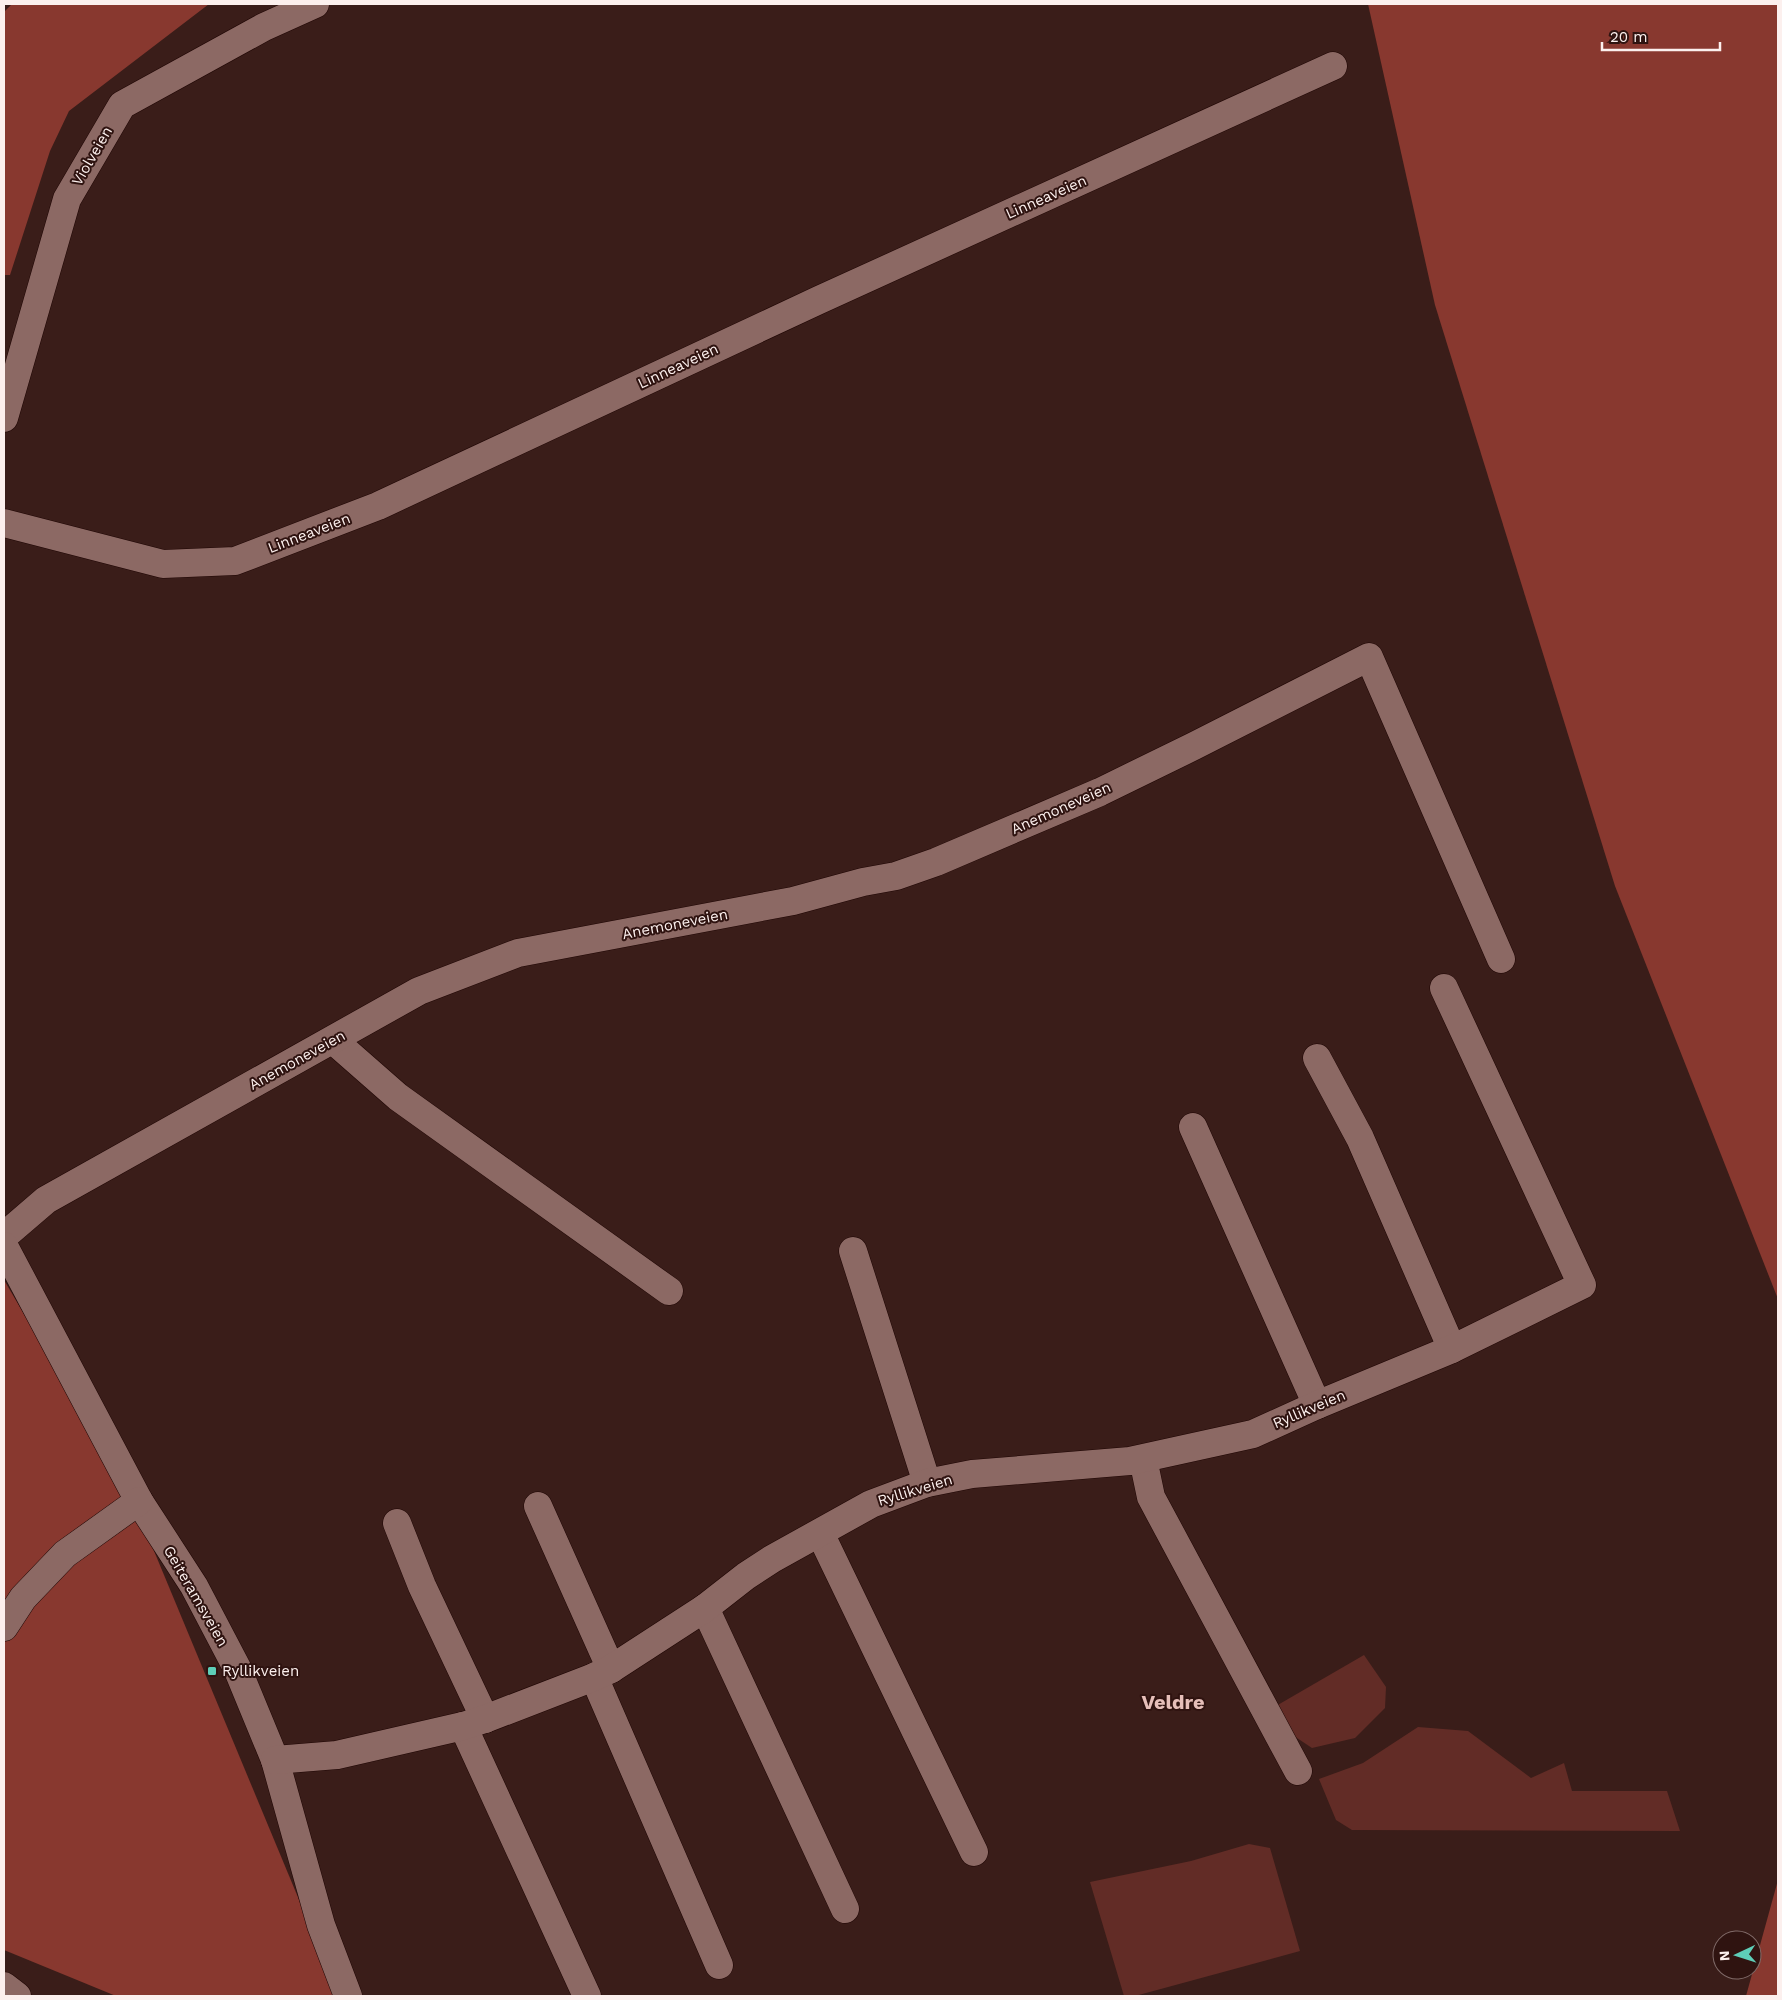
<svg xmlns="http://www.w3.org/2000/svg" width="1782" height="2000" font-family="'Work Sans',sans-serif">
<rect width="100%" height="100%" fill="#3a1d19"/>
<g fill="#622c26">
<polygon points="1364,1655 1386,1687 1385,1708 1355,1738 1312,1748 1294,1736 1276,1706"/>
<polygon points="1418,1727 1468,1731 1531,1778 1564,1763 1572,1791 1667,1791 1680,1831 1352,1830 1336,1820 1319,1779 1363,1763"/>
<polygon points="1249,1844 1270,1848 1300,1951 1135,1996 1124,1996 1090,1882 1191,1861"/>
</g>
<g fill="#88382f">
<polygon points="12,4 209,4 69,111 50,151 10,275 4,275 4,12"/>
<polygon points="1368,4 1778,4 1778,1299 1615,886 1435,305"/>
<polygon points="4,1280 132,1498 339,1996 116,1996 4,1950"/>
<polygon points="1778,1880 1778,1996 1746,1996"/>
</g>
<g fill="none" stroke-linecap="round" stroke-linejoin="round">
<g stroke="#1f0604" stroke-width="29">
<g id="minor">
<polyline points="4,418 67,199 122,105 264,27 315,4"/>
<polyline points="4,523 163,564 235,561 378,506 819,300 1333,66"/>
<polyline points="333,1040 398,1097 669,1291"/>
<polyline points="1317,1058 1360,1138 1452,1349"/>
<polyline points="1193,1127 1317,1405"/>
<polyline points="4,1236 46,1200 419,991 518,953 793,901 863,882 896,876 936,862 1100,792 1194,746 1369,657 1501,959"/>
<polyline points="4,1246 139,1501 194,1586 237,1668 275,1760 321,1925 348,1996"/>
<polyline points="853,1251 927,1483"/>
<polyline points="1143,1459 1151,1497 1298,1771"/>
<polyline points="538,1506 611,1669"/>
<polyline points="397,1523 422,1586 485,1719"/>
<polyline points="820,1533 974,1852"/>
<polyline points="705,1608 845,1909"/>
<polyline points="4,1627 23,1598 65,1554 139,1501"/>
<polyline points="594,1677 719,1965"/>
<polyline points="463,1726 587,1996"/>
<polyline points="275,1760 337,1755 463,1726 485,1719 594,1677 611,1669 705,1608 746,1576 772,1559 871,1504 927,1483 972,1474 1130,1461 1253,1434 1317,1405 1452,1349 1582,1285 1444,988"/>
<polyline points="4,1986 17,1996"/>
</g>
</g>
<use href="#minor" stroke="#8c6964" stroke-width="28"/>
</g>
<rect fill="#5eceb8" stroke="#2f1310" stroke-width="2" x="207" y="1666" width="10" height="10" rx="2.5"/>
<g text-anchor="middle" stroke-width="4" stroke-linejoin="round" paint-order="stroke">
<g font-size="15" fill="#fcf0ee" stroke="#2f1310">
<text transform="translate(92 156) rotate(-60)" y="5">Violveien</text>
<text transform="translate(1046 197) rotate(-24)" y="5">Linneaveien</text>
<text transform="translate(678 366) rotate(-25)" y="5">Linneaveien</text>
<text transform="translate(309 533) rotate(-21)" y="5">Linneaveien</text>
<text transform="translate(1061 808) rotate(-24)" y="5">Anemoneveien</text>
<text transform="translate(675 924) rotate(-11)" y="5">Anemoneveien</text>
<text transform="translate(297 1060) rotate(-29)" y="5">Anemoneveien</text>
<text transform="translate(1309 1409) rotate(-23)" y="5">Ryllikveien</text>
<text transform="translate(915 1490) rotate(-17)" y="5">Ryllikveien</text>
<text transform="translate(196 1596) rotate(60)" y="5">Geiteramsveien</text>
</g>
<g font-size="15" fill="#fcf0ee" stroke="#2f1310" text-anchor="start">
<text x="222" y="1676">Ryllikveien</text>
</g>
<g font-size="20" font-weight="bold" fill="#e6bfb9" stroke="#2f1310">
<text x="1173" y="1709">Veldre</text>
</g>
</g>
<rect width="1782" height="2000" fill="none" stroke="#fcf0ee" stroke-width="10"/>
<g transform="translate(1737 1955) rotate(266)"><circle r="24" fill="#2f1310" stroke="#816b69"/>
<path d="M0-4L9 19L0 12L-9 19Z" fill="#5eceb8"/>
<text y="-8" font-size="14" font-weight="bold" text-anchor="middle" fill="#fcf0ee">N</text>
</g>
<path d="M1602 42v8h118v-8" fill="none" stroke="#fcf0ee" stroke-width="2.5"/>
<text x="1610" y="42" font-size="15" fill="#fcf0ee" stroke="#2f1310" stroke-width="4" paint-order="stroke">20 m</text>
</svg>
